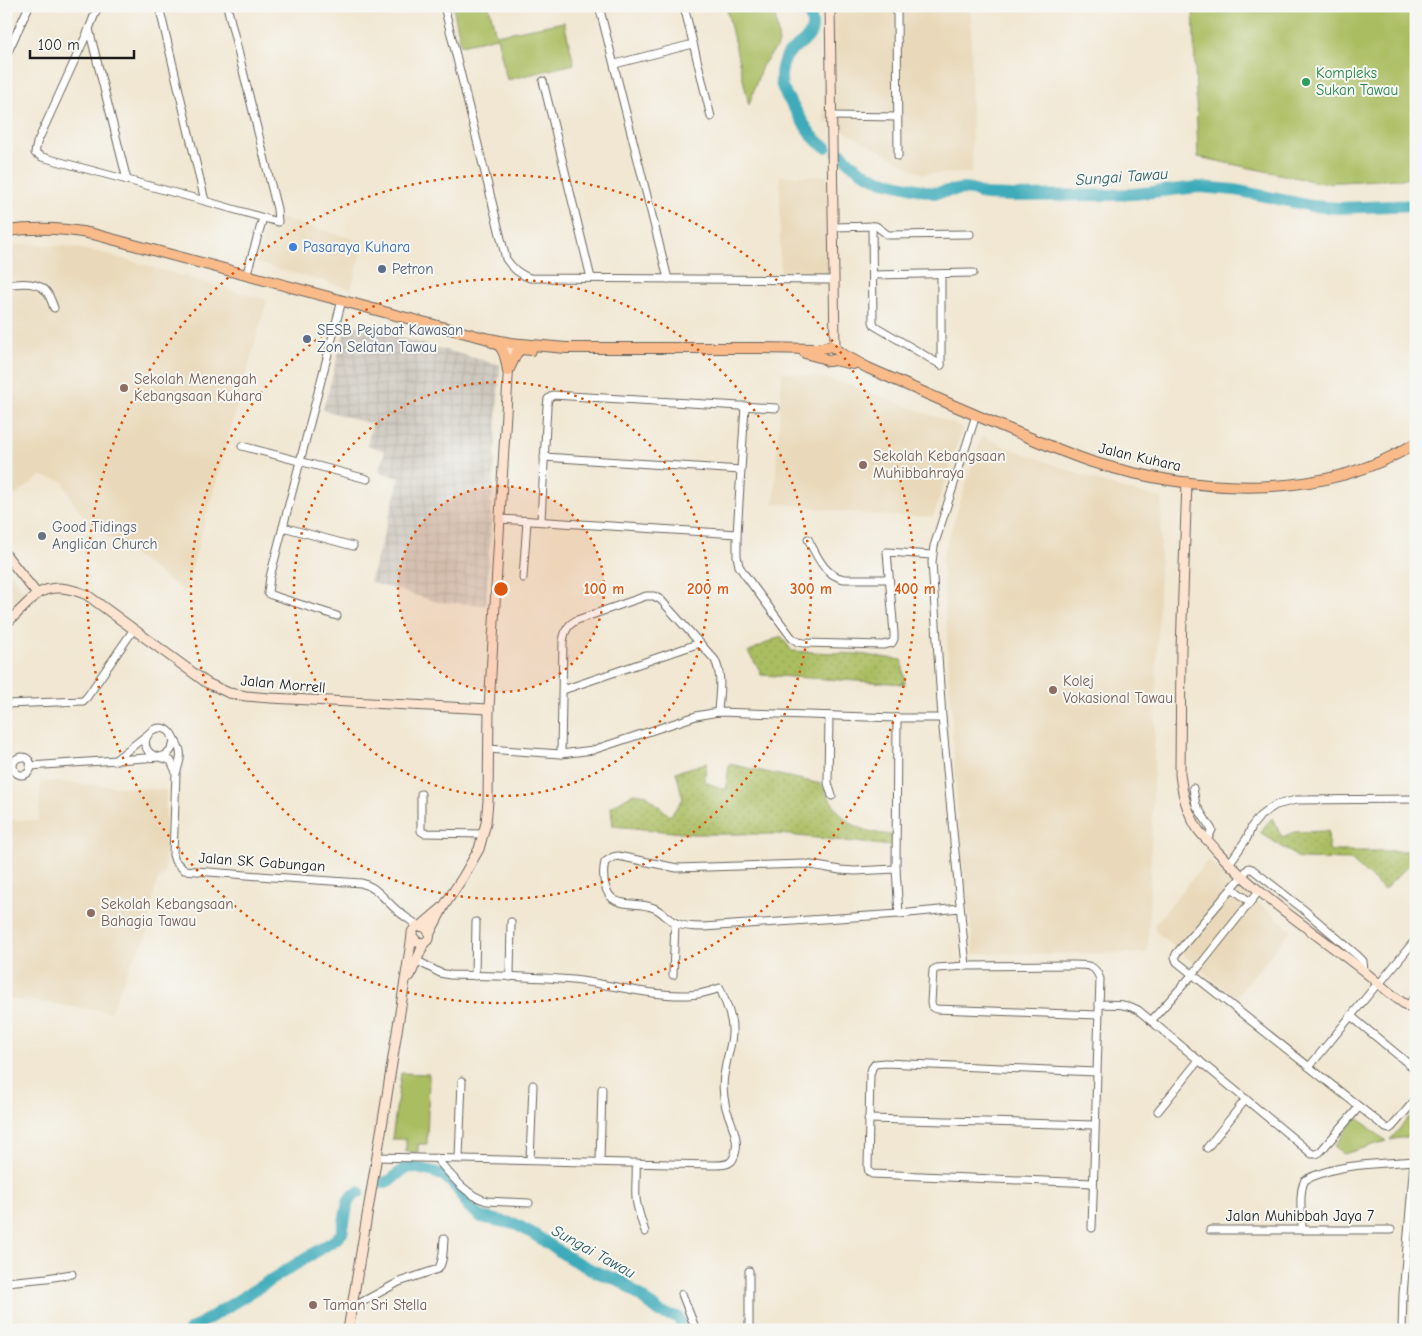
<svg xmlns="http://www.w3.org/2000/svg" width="1422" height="1336" font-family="'Comic Neue',sans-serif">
<defs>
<pattern id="industrial-grid" width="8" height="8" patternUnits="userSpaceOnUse" patternTransform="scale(1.25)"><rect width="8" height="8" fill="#c9c3b8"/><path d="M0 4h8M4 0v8" fill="none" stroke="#aca79e"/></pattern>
<pattern id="grass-dots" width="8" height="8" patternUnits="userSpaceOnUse" patternTransform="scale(1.25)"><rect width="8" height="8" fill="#aabd61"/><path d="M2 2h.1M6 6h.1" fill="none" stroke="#92a254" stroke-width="1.8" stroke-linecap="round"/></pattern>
</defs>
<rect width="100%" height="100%" fill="#f6f6f2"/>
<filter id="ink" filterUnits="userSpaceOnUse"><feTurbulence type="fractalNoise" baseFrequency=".02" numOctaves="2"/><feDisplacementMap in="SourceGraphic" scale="10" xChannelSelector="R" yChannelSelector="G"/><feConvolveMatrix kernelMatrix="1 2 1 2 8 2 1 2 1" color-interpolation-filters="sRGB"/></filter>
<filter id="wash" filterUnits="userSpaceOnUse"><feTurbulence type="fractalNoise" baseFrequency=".0096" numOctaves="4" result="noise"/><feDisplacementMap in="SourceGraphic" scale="20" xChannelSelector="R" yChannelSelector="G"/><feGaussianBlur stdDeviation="1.12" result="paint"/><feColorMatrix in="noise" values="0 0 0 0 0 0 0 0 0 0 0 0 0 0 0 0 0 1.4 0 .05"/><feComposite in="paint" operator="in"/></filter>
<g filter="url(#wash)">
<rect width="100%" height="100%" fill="#f1e7d2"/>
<g fill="#e9d9ba">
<polygon points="823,6 971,6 972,173 923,174 824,120"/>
<polygon points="780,176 827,176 828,273 780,273"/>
<polygon points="269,215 364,242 351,289 256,263"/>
<polygon points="32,244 64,246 99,252 267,300 185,592 89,523 72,500 63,481 41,476 6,502 6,246"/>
<polygon points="782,372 820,377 851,385 963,427 933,517 873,515 774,503"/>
<polygon points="982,435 1006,447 1115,487 1162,498 1148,953 974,954 958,822 942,558"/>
<polygon points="6,568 27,594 23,602 6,616"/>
<polygon points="41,781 166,790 165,873 159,879 155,888 146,937 131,963 110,1012 27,1000 6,999 6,819 38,821"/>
<polygon points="1208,860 1291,930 1235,998 1155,931 1154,925"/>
</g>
<polygon fill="url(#industrial-grid)" points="347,323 500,365 493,493 490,503 492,506 486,605 438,602 370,582 400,478 379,472 385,451 367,445 372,424 323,410"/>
<g fill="url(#grass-dots)" stroke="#636c3e">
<polygon points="781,636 792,651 859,654 902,660 905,684 761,675 759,669 748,652"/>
<path d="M706,763L705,782L726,790L729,764L821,784C827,793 832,805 840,813C853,829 872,833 892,835V846L779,834H693L613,826L611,807L634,793L647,795L670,816L683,799L676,772Z"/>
<polygon points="1272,818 1282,837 1294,832 1328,831 1329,851 1416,851 1416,862 1412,862 1384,890 1351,860 1300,859 1260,832"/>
</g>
<g fill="#aabd61" stroke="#636c3e">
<polygon points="453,6 489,6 496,35 564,22 574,64 507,80 497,37 461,45"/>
<polygon points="726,6 774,6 779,44 762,66 749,105"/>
<polygon points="1193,6 1416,6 1416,178 1322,183 1198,157"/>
<polygon points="401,1073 429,1074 427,1144 418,1144 418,1152 406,1152 406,1139 392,1139"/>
<polygon points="1416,1109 1416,1135 1390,1140"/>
<polygon points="1355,1119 1359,1119 1386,1141 1344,1154 1334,1146"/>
</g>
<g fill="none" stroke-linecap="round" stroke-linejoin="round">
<g stroke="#3cabba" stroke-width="12">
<path d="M806,6C808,12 812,18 812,24C813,40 798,44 789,53C781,62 779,78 783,89C787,98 794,107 799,116C806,127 814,142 826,147"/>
<polyline points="838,153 842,154 850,163 863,172 879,180 934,193 963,189 972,190 985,195 1013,196 1107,195 1134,194 1199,187 1235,190 1312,206 1340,208 1416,205"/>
<polyline points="383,1183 391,1180 405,1168 412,1167 434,1172 445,1176 457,1188 469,1207 481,1217 515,1224 532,1233 571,1259 596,1272 621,1281 661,1313 678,1317 681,1323 683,1330"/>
<polyline points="190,1330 335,1240 342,1233 348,1202 352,1196 359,1192"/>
</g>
</g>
</g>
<g filter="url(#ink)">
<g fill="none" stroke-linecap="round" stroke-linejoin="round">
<g stroke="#67635c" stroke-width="9">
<g id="street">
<polyline points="98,6 89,29 37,143 35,153 42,157 205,201 278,222 277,209 227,6"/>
<polyline points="159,6 205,201"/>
<polyline points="599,6 668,279"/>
<polyline points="684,6 711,117"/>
<polyline points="897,6 898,156"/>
<path d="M445,10L506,259C513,269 519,274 530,278L834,280"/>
<polyline points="89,29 127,180"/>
<polyline points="6,56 29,6"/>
<polyline points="615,64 693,44"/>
<polyline points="543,81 591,278"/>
<polyline points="832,116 897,117"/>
<polyline points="872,226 873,322 875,326 941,365"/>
<polyline points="833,227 876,226 888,235 970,234"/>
<polyline points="941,274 941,365"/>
<polyline points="873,275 973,273"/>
<polyline points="246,276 263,218"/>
<path d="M6,285C18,283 36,281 45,290C49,294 52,302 54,308"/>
<polyline points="745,406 737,534 737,556 739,566 745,575 792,638 798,642 804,643 883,645 892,643 894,639 894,633 887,552 932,555"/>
<polyline points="242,446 367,479"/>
<polyline points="544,457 741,470"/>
<polyline points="500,519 737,534"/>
<polyline points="541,521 547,406 548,399 553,395 776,408"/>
<polyline points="283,527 353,546"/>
<path d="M808,539C817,556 824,575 844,579H889"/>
<polyline points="523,578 527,521"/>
<polyline points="337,616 271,595 268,593 270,577 342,300"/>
<polyline points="563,690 700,643"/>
<polyline points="6,704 83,701 87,697 134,629"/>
<polyline points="829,716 828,783 832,796"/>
<polyline points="897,718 896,869 899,914"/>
<path d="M172,736C183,750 182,757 176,773L173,855L175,861L184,870L272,877L361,883C378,887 386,902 399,912C405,917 412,921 418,926"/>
<polyline points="488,749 561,754 593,750 696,716 718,712 897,718 942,718"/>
<path d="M561,754L563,641C565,631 567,625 577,620L646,596H654L661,600L715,660C723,677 719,694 718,712"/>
<circle cx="22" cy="766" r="9"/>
<polyline points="114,761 147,735"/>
<path d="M30,766L160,757C177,754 179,730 161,728C148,727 140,744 150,753C155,758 165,757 171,761L176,772"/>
<polyline points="1193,788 1196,805 1212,830 1207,840"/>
<polyline points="421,794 421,831 424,833 484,834"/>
<polyline points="1229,864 1247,838 1252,826 1260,816 1268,810 1276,805 1296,800 1416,799"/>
<path d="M896,869L855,871L840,870L805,864L677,868L618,856L613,857L605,862C603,870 603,877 605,885C611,911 635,900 654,908C662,911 668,920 676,923C684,927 695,927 703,927L899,914L960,908"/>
<polyline points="1232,888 1250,902"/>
<polyline points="966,966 942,718 932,562 934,546 976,415"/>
<polyline points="1364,971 1363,961 1358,956 1303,909 1252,869 1249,868 1176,954 1175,957 1177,962 1386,1128 1389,1129 1392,1127 1416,1099"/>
<polyline points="673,975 675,923"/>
<polyline points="475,976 476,922"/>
<polyline points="510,977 511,922"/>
<polyline points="1379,984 1416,939"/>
<path d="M1099,1004C1113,1005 1126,1003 1138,1010L1312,1154H1316L1320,1152L1359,1107"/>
<polyline points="1407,1006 1416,996"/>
<polyline points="1351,1016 1416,1070"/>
<polyline points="1151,1021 1193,974 1259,891"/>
<polyline points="1309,1067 1378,983"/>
<polyline points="1158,1111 1199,1060"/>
<polyline points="868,1119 1095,1125"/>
<polyline points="1207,1148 1246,1099"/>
<path d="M377,1157L712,1165C719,1165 729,1166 733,1159C742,1142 731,1124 726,1108C723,1096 722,1082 725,1070C727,1056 733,1042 732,1029C732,1015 725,1001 720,988C709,992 698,995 687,995C648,996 611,984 573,980C532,976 491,976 450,975L440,973L416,960"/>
<path d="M436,1158C450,1174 466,1196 487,1201L529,1203"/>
<polyline points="459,1158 462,1081"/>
<polyline points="530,1160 533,1085"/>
<polyline points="600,1161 602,1089"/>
<path d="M636,1163C637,1175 635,1186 636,1198C637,1210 642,1221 645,1232"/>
<polyline points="1093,1183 872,1174 869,1172 868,1167 870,1075 872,1068 875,1064 885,1063 1096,1072"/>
<path d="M1092,1228L1100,979C1095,965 1089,965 1074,965L966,966L937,968L933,970L931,1003L932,1007L936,1009L1098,1015"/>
<polyline points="1210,1230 1391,1230"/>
<path d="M1302,1230C1302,1216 1298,1192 1305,1180C1338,1163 1378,1164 1414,1161"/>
<polyline points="749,1271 749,1330"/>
<polyline points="6,1282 47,1278 72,1274"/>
<polyline points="682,1294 696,1330"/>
<path d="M351,1308L399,1282L438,1269C444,1262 443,1249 444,1239"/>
<polyline points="1402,1330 1403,1295 1414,1161 1416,1158"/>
</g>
</g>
<g stroke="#67635c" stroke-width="11">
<g id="secondary">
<polyline points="830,6 835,348"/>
<path d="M1187,482L1181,649L1180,774C1182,793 1187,812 1197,828C1202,836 1211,843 1217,851C1260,898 1315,932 1365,972C1381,985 1397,1001 1416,1011"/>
<path d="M6,555L37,594C53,584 70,588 87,595L207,683L229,693L246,696L270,698L489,709"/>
<polyline points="6,624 37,594"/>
<polyline points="421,926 442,908"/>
<polyline points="430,933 425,927 418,926 415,928 412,932 412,936 417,942 424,943 429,939 430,933 444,906 463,877 479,849 486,823 488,801 489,709 510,343"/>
<polyline points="410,976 424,943"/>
<polyline points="348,1330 385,1108 412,936"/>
</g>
</g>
<g stroke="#67635c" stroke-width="12">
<g id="primary">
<path d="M6,231C36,227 64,228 93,234L403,317L485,338L510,343L566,348H758L817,349L831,346L844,355L868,368C916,389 963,410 1011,430C1038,441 1065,453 1092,462C1195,493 1321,503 1416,443"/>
<path d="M492,342C505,345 506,360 508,371"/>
<polyline points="805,353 823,358 828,361 834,360 853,364"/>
<polyline points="508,371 517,352 522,349 531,350"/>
</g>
</g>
<use href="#street" stroke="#fff" stroke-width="7"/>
<use href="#secondary" stroke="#fde4d1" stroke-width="9"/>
<use href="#primary" stroke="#fabb8b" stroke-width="10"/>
</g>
</g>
<circle cx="501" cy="589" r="103" fill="#de560d" fill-opacity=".12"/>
<g fill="none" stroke="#de560d" stroke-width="2.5" stroke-dasharray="2.5 5">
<circle cx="501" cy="589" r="103"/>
<circle cx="501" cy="589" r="207"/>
<circle cx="501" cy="589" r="310"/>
<circle cx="501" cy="589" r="414"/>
</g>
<circle fill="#2e9e5b" stroke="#f6f6f2" stroke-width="2" cx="1306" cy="82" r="5"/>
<circle fill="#3f7fe0" stroke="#f6f6f2" stroke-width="2" cx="293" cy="247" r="5"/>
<g fill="#5c6f8a" stroke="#f6f6f2" stroke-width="2">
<circle cx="382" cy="269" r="5"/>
<circle cx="307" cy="339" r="5"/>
</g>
<g fill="#8d6e63" stroke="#f6f6f2" stroke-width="2">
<circle cx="124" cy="388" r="5"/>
<circle cx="863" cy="465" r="5"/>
<circle cx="1053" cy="690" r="5"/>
<circle cx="91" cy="913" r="5"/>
<circle cx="313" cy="1305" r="5"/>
</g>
<circle fill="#6b7280" stroke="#f6f6f2" stroke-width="2" cx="42" cy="536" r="5"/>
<g text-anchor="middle" stroke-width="4" stroke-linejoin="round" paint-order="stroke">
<g font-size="15" fill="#27864d" stroke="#f6f6f2" text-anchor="start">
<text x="1316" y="78">Kompleks<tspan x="1316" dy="17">Sukan Tawau</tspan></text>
</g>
<g font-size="15" fill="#366cbe" stroke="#f6f6f2" text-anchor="start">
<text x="303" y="252">Pasaraya Kuhara</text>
</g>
<g font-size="15" fill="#4e5e75" stroke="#f6f6f2" text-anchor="start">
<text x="392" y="274">Petron</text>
<text x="317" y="335">SESB Pejabat Kawasan<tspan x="317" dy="17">Zon Selatan Tawau</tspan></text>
</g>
<g font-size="15" fill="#785e54" stroke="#f6f6f2" text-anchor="start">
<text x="134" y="384">Sekolah Menengah<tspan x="134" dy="17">Kebangsaan Kuhara</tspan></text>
<text x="873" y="461">Sekolah Kebangsaan<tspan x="873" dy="17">Muhibbahraya</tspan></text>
<text x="1063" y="686">Kolej<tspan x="1063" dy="17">Vokasional Tawau</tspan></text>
<text x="101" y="909">Sekolah Kebangsaan<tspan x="101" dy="17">Bahagia Tawau</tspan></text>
<text x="323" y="1310">Taman Sri Stella</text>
</g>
<g font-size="15" fill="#1c1c1c" stroke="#f6f6f2">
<text transform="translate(1140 457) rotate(13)" y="5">Jalan Kuhara</text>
<text transform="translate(283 684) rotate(5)" y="5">Jalan Morrell</text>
<text transform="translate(262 862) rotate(4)" y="5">Jalan SK Gabungan</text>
<text x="1300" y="1221">Jalan Muhibbah Jaya 7</text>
</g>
<g font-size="15" fill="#5b616d" stroke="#f6f6f2" text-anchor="start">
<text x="52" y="532">Good Tidings<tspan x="52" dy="17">Anglican Church</tspan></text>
</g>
<g font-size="16" font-style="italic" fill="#2a5c63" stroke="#f6f6f2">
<text transform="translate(1122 176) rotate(-4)" y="6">Sungai Tawau</text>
<text transform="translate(594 1251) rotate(29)" y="6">Sungai Tawau</text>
</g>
</g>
<circle cx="501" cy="589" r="8" fill="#de560d" stroke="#f6f6f2" stroke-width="2.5"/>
<g font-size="15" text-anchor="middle" font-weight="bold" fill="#de560d" stroke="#f6f6f2" stroke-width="4" stroke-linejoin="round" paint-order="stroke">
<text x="604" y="594">100 m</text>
<text x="708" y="594">200 m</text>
<text x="811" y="594">300 m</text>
<text x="915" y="594">400 m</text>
</g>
<rect width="1422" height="1336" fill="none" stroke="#f6f6f2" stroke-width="25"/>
<path d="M30 50v8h104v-8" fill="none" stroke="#1c1c1c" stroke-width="2.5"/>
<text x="38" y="50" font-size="15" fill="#1c1c1c" stroke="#f6f6f2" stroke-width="4" paint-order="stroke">100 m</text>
</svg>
